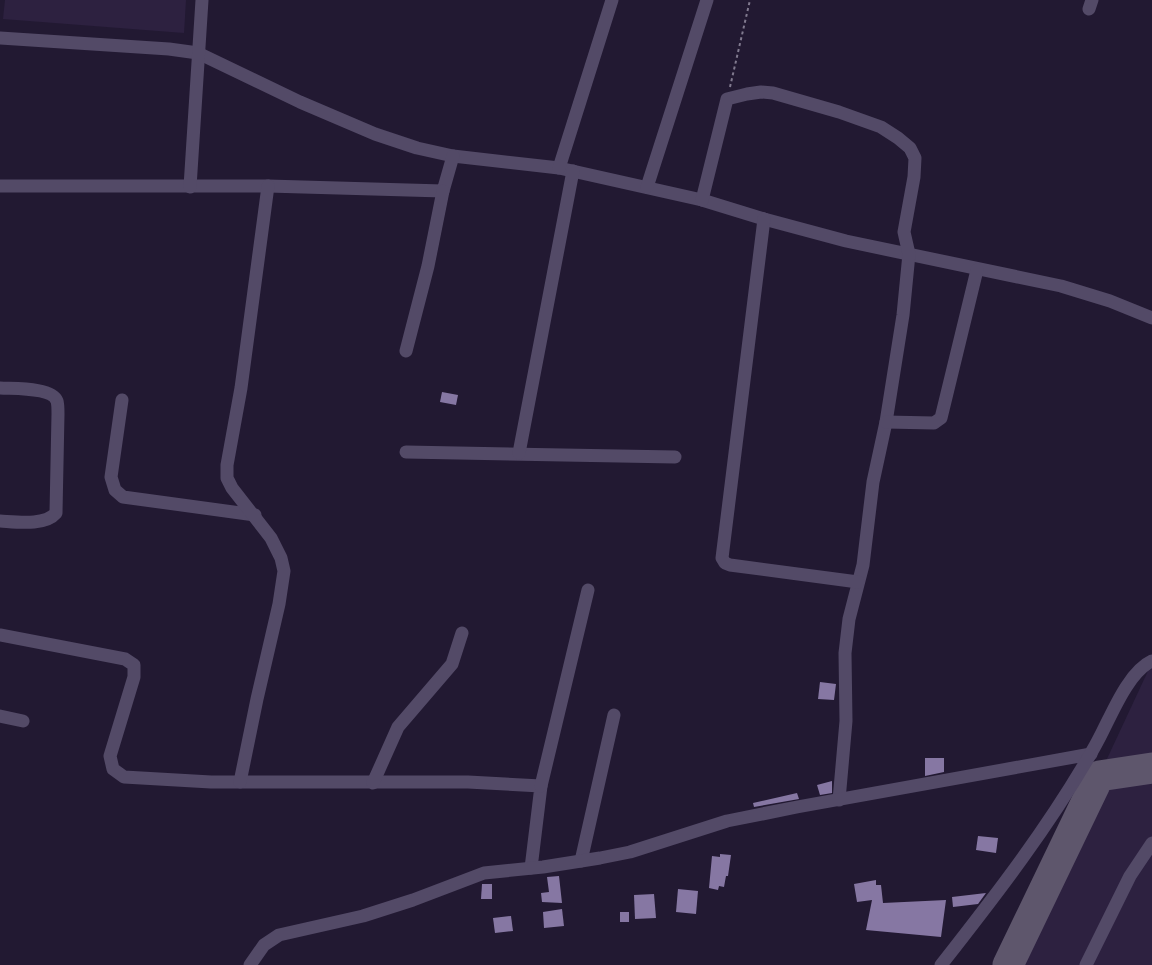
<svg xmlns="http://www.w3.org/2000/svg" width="1152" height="965" font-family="'Source Serif 4',serif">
<rect width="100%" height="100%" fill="#221932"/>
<g fill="#2d2140">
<polygon points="5,0 186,0 184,33 3,19"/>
<polygon points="1152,669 1152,965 1006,965 1095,775 1099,776 1148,671"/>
</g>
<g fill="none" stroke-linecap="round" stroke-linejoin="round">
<polyline stroke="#5e566c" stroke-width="31" points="1008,965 1099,776 1152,768"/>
</g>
<g fill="#8677a3">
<polygon points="442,392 458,395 456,405 440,402"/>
<polygon points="820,682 836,684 834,700 818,699"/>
<polygon points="925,758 944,758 944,772 925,776"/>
<polygon points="832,781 832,793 820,795 817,785"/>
<polygon points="797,793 799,799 754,807 753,803"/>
<polygon points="978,836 998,838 996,853 976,850"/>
<polygon points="720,854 731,855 728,876 726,876 724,887 719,886 718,890 709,888 712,856 720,857"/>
<polygon points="559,876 562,903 542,902 541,893 549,892 547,877"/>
<polygon points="876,880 876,885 881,885 883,903 946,900 941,937 866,930 872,900 857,902 854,884"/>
<polygon points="482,884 492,884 492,899 481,899"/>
<polygon points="678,889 698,891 696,914 676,912"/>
<polygon points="986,893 978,904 953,907 952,897"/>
<polygon points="654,894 656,918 635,919 634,895"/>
<polygon points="562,909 564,926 544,928 543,912"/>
<rect x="620" y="912" width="9" height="10"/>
<polygon points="511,916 513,931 495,933 493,918"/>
</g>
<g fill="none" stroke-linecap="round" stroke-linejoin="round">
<polyline stroke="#817a8f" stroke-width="2" stroke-dasharray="3 3" stroke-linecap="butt" points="730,87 750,0"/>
<g stroke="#534a67" stroke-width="13">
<polyline points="1089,9 1092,0"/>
<polyline points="0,38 169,49 198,53 300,102 375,134 417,148 453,156 559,168 702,200 764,219 846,241 1061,286 1110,301 1152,318"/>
<polyline points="559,168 612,0"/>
<polyline points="0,186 268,186 443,191 453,156"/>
<polyline points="190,187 202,0"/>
<polyline points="647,187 707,0"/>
<polyline points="702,200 727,99 747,94 761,92 773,93 839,112 881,127 898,138 910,148 915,158 914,177 904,232 909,254 903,315 886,422 873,482 863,565 849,619 845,653 846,721 839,800"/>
<polyline points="764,219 722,558 725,563 730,565 858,582"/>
<polyline points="406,351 428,266 443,191"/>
<path d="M0,388C13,389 52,387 57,401C58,404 58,410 58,414L56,513C45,526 17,522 0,521"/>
<polyline points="122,400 111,477 115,490 123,497 255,515"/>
<polyline points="886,422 934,423 941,418 977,270"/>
<polyline points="406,452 675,457"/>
<polyline points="519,453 573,171"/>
<polyline points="0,635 125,659 134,665 134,677 110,756 113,769 124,777 211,782 468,782 541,786 531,868"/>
<polyline points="0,716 23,721"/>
<polyline points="240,782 257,699 279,604 284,571 281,558 271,538 232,488 227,478 227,465 241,388 268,186"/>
<polyline points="373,783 398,727 452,664 462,633"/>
<polyline points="541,786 588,590"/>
<polyline points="581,861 614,715"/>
<polyline points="250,965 264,945 279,935 363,916 413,900 484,873 543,867 600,858 630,852 727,821 797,807 1091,754"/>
<path d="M941,965C996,895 1051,824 1095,746C1109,722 1126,673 1152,661"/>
<polyline points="1086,965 1130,876 1152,843"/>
</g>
</g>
</svg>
